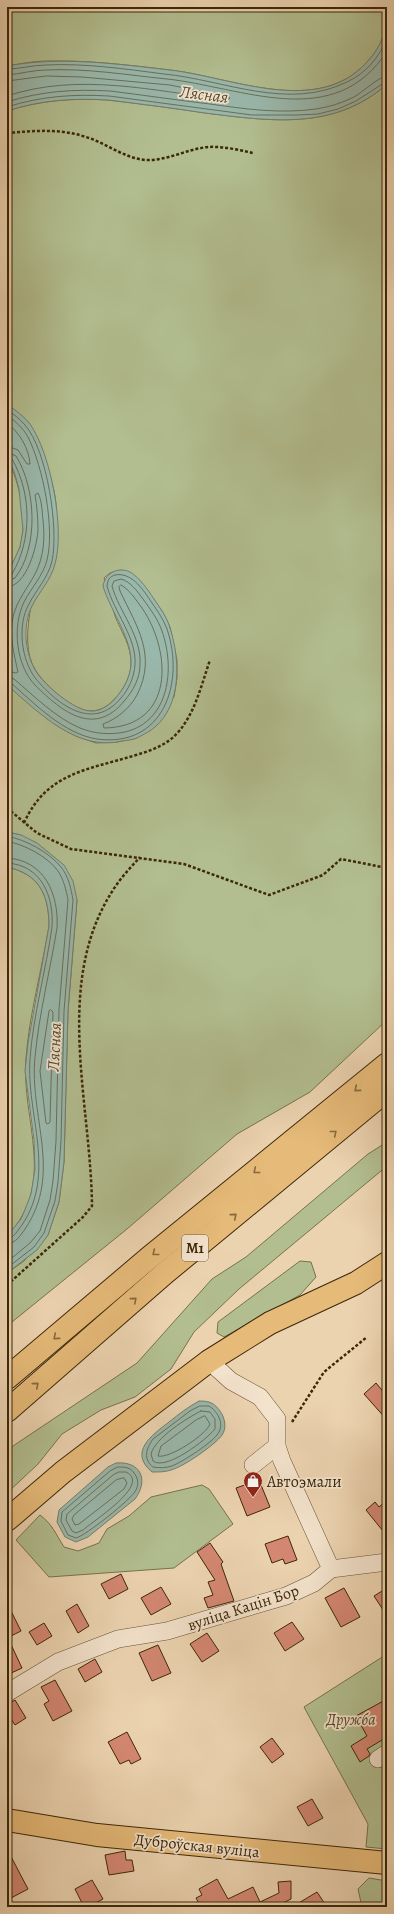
<svg xmlns="http://www.w3.org/2000/svg" width="394" height="1914" font-family="Alegreya,serif">
<rect width="100%" height="100%" fill="#ecd3b0"/>
<filter id="stains"><feTurbulence type="fractalNoise" baseFrequency=".005" numOctaves="4"/><feColorMatrix values="0 0 0 0 .2 0 0 0 0 .09 0 0 0 0 .02 0 0 0 .5 -.17"/></filter>
<radialGradient id="worn" r=".72"><stop offset=".6" stop-color="#630" stop-opacity="0"/><stop offset="1" stop-color="#630" stop-opacity=".3"/></radialGradient>
<g fill="#b2be90" stroke="#76724c">
<path d="M7,7H386C388,29 382,46 367,62C318,117 231,77 170,70C129,65 87,60 46,61C33,61 20,64 7,66Z"/>
<path d="M387,84V1020L310,1092L237,1134L127,1229L7,1326V1273L24,1261L48,1235L59,1202L64,1162L68,1011L77,900L21,835L7,832V685L56,725L76,736L96,743L117,742L137,738L174,697L177,678V660L170,627L162,611L152,597L121,570L110,573L104,578C108,590 111,603 115,616C121,631 132,647 131,664C131,675 125,686 119,694C112,703 103,711 91,711C74,712 45,685 36,671C14,639 41,570 50,534C52,525 57,513 56,504C55,491 50,476 46,463C40,440 26,418 7,404V111C41,100 73,98 108,100C141,104 173,108 205,113C270,121 334,131 387,84Z"/>
<path d="M7,458C20,484 28,518 20,547C17,556 12,566 7,575Z"/>
<path d="M7,867C40,874 49,896 49,926C42,969 29,1016 26,1058C21,1121 58,1183 7,1236Z"/>
<polygon points="387,1142 387,1166 239,1289 194,1332 171,1369 135,1397 101,1410 62,1434 38,1464 7,1493 7,1450 137,1363 212,1279 246,1257 368,1154"/>
<polygon points="300,1261 311,1262 316,1277 300,1295 224,1337 217,1333 218,1322"/>
<path d="M202,1485L209,1489L233,1524L174,1568L49,1577L16,1540L40,1515C53,1525 55,1533 64,1547L78,1551L99,1543L107,1529L129,1516L151,1497Z"/>
<polygon points="387,1654 387,1849 366,1847 368,1824 304,1707"/>
<polygon points="369,1878 387,1881 387,1907 362,1907 358,1889"/>
</g>
<g fill="#99b8ac" stroke="#737e6b">
<path d="M386,7H387V84C334,131 270,121 205,113C173,108 141,104 108,100C73,98 41,100 7,111V66C61,56 116,64 170,70C231,77 318,117 367,62C382,46 388,29 386,7Z"/>
<path d="M7,404C15,410 24,416 30,424C51,454 65,529 55,564C51,580 39,592 32,606C22,626 25,655 37,673C46,686 74,710 90,711C102,712 112,703 118,695C125,687 130,676 131,665C133,640 110,610 103,586C105,574 117,566 130,572C140,578 148,590 154,599C160,608 167,617 170,628C180,659 182,704 155,727C151,731 144,734 139,737C134,740 128,740 122,741C77,752 38,712 7,685V575L20,547L23,530L19,489L14,471L7,458Z"/>
<path d="M7,832L21,835L37,843L64,865L73,881L77,900L68,1011L64,1162L59,1202L48,1235L37,1250L7,1273V1236L21,1219L26,1207L31,1194L35,1169L34,1140L25,1071L28,1043L49,926C49,896 40,874 7,867Z"/>
<path d="M199,1401C210,1401 214,1403 220,1411C225,1418 227,1428 222,1435C215,1445 183,1467 171,1470C165,1472 159,1472 152,1472C128,1452 152,1435 169,1422C179,1414 188,1407 199,1401Z"/>
<path d="M116,1463C141,1461 149,1480 135,1499L88,1537L76,1542L65,1537L57,1522L59,1510L108,1467Z"/>
</g>
<g fill="none" stroke-linecap="round" stroke-linejoin="round">
<g stroke="#6a705a" stroke-width="1">
<path d="M7,69C20,69 33,65 46,65C85,63 125,69 164,74C225,80 287,111 347,82C366,73 379,58 387,38"/>
<path d="M7,75C20,74 33,70 46,70C86,68 127,75 167,79C242,87 335,133 387,51"/>
<path d="M7,81L46,76L82,77L170,85L228,97L230,98L227,100C155,91 78,72 7,96"/>
<path d="M7,102C41,91 74,89 110,91C143,95 176,100 210,104C245,109 280,114 316,109C329,107 342,103 354,97C363,92 378,77 387,76"/>
<path d="M7,107C41,96 74,94 109,96L252,115H297L318,114L338,109L356,101L387,81"/>
<path d="M7,409C13,414 20,419 25,425C47,450 59,529 52,561C48,578 36,590 29,604C17,625 21,660 36,679C58,705 93,732 121,698C129,689 134,677 135,665C137,638 114,612 107,586C108,580 109,577 115,575C131,572 142,588 150,600C156,609 163,618 167,629C185,682 164,748 97,739C64,734 35,704 11,683L7,682"/>
<path d="M7,415C15,421 23,428 28,437C43,467 55,528 47,560C43,576 31,588 24,602C12,627 16,665 35,685C62,712 95,738 125,700C133,691 140,678 140,665C142,636 119,612 112,586L114,581L121,579C131,582 137,591 143,599C150,609 158,619 162,631C175,668 170,721 125,732C110,735 95,734 80,728C56,718 34,696 14,679L7,677"/>
<path d="M7,423C19,432 29,448 30,464H27L18,450L7,446"/>
<path d="M7,452L16,456C36,488 39,547 15,578L7,581"/>
<path d="M7,458L12,459C32,494 32,540 12,574L7,576"/>
<path d="M121,585C130,590 136,600 142,608C172,652 175,727 104,728L103,724C117,719 130,708 137,695C157,655 137,627 120,591L119,587Z"/>
<path d="M7,587C27,586 37,546 38,530C38,518 37,506 35,495L38,493C42,501 42,511 43,520C45,538 44,557 35,574C27,589 17,600 13,617C9,635 14,654 18,672L16,673L7,671"/>
<path d="M7,836C26,840 49,852 61,867C69,877 71,889 73,900L64,1011L61,1141L58,1182L55,1201L44,1233L34,1247L7,1268"/>
<path d="M7,841C25,845 47,856 58,871C64,880 66,890 68,900L59,1010L56,1141L53,1181L50,1200L40,1231L30,1243L7,1262"/>
<path d="M7,858C45,860 59,895 57,928C50,971 39,1014 35,1057C29,1117 63,1173 25,1229C20,1236 16,1243 7,1244"/>
<path d="M7,863C42,865 54,897 52,927C46,970 33,1016 30,1059C26,1114 57,1173 22,1225C18,1230 14,1238 7,1239"/>
<polygon points="51,1010 53,1012 50,1122 48,1124 46,1123 40,1071 49,1011"/>
<path d="M200,1406H209C217,1411 224,1422 219,1432C214,1442 182,1462 172,1466C166,1468 159,1468 153,1467C143,1459 146,1449 153,1439L190,1411Z"/>
<path d="M201,1411L210,1412L215,1419V1429C206,1440 166,1471 153,1461L151,1454C155,1438 187,1418 201,1411Z"/>
<path d="M205,1416L210,1424C206,1435 169,1459 158,1456L161,1446L196,1420Z"/>
<path d="M118,1467C125,1467 130,1467 134,1473C138,1478 139,1484 136,1490C132,1499 85,1536 76,1538L68,1535L61,1521L62,1512L110,1471Z"/>
<path d="M119,1472H126C152,1484 93,1521 83,1530L76,1533L72,1531L66,1520L67,1514L113,1475Z"/>
<polygon points="124,1478 127,1483 124,1489 79,1524 75,1525 72,1519 74,1515 116,1480"/>
</g>
</g>
<g fill="#d48772" stroke="#3b2709">
<polygon points="376,1383 387,1396 387,1420 364,1394"/>
<polygon points="259,1480 270,1507 247,1516 236,1488"/>
<polygon points="387,1500 387,1536 366,1510 375,1502 379,1507"/>
<polygon points="288,1536 297,1560 285,1564 283,1559 272,1563 265,1544"/>
<polygon points="210,1543 223,1562 221,1564 234,1601 208,1608 204,1598 213,1595 208,1582 215,1580 197,1552"/>
<polygon points="121,1574 128,1589 109,1599 101,1584"/>
<polygon points="161,1587 171,1604 151,1615 141,1598"/>
<polygon points="344,1588 360,1617 341,1627 325,1598"/>
<polygon points="387,1588 387,1616 374,1596"/>
<polygon points="7,1603 21,1631 11,1636 7,1627"/>
<polygon points="77,1604 89,1626 78,1633 66,1611"/>
<polygon points="292,1622 304,1639 285,1651 274,1633"/>
<polygon points="44,1623 52,1636 37,1645 29,1632"/>
<polygon points="207,1633 219,1651 202,1662 190,1644"/>
<polygon points="7,1636 22,1668 7,1675"/>
<polygon points="158,1645 171,1673 152,1681 139,1653"/>
<polygon points="95,1659 102,1672 85,1682 78,1669"/>
<polygon points="55,1680 72,1711 53,1721 44,1704 49,1701 41,1687"/>
<polygon points="387,1699 387,1737 367,1749 370,1754 369,1756 360,1762 351,1746 367,1736 356,1716"/>
<polygon points="15,1700 26,1718 15,1725 7,1713 7,1705"/>
<polygon points="127,1732 141,1759 131,1764 129,1760 120,1764 108,1742"/>
<polygon points="272,1738 284,1754 272,1763 260,1747"/>
<polygon points="312,1799 323,1818 308,1826 297,1807"/>
<polygon points="7,1849 28,1889 11,1898 7,1890"/>
<polygon points="125,1851 126,1860 132,1860 134,1871 109,1875 105,1855"/>
<polygon points="217,1879 228,1899 253,1887 260,1902 279,1893 278,1882 291,1881 291,1899 275,1907 201,1907 196,1898 202,1895 199,1889"/>
<polygon points="92,1880 103,1899 88,1907 84,1907 75,1889"/>
<polygon points="317,1892 327,1907 292,1907"/>
</g>
<g fill="none" stroke-linecap="round" stroke-linejoin="round">
<g stroke="#675233" stroke-width="18">
<g id="minor">
<polyline points="253,1465 277,1446"/>
<polyline points="331,1569 387,1562"/>
<polyline points="7,1693 58,1662 118,1639 167,1631 286,1596 314,1583 331,1569 282,1461 277,1446 277,1419 260,1397 231,1381 209,1361"/>
<polyline points="378,1759 387,1753"/>
</g>
</g>
<g stroke="#3b2709" stroke-width="24">
<g id="major">
<polyline points="7,1520 63,1472 209,1361 270,1323 356,1283 387,1263"/>
<polyline points="7,1820 97,1835 387,1863"/>
</g>
</g>
<g stroke="#3b2709" stroke-width="24">
<g id="highway">
<polyline points="7,1378 150,1257 387,1064"/>
<polyline points="7,1411 165,1273 387,1090"/>
</g>
</g>
<g stroke="#3b2709" stroke-width="2.5" stroke-dasharray="3 2" stroke-linecap="butt">
<path d="M7,133C34,131 59,128 86,137C106,143 124,158 145,160C167,161 187,149 208,147C223,146 239,150 253,153"/>
<polyline points="7,808 37,833 71,849 184,864 269,895 323,875 341,859 387,868"/>
<path d="M24,823C47,772 88,770 136,755C153,750 169,744 180,730C196,710 202,683 210,660"/>
<path d="M7,1285L83,1217L92,1206C91,1099 50,974 120,880C126,872 133,865 140,857"/>
<polyline points="292,1422 324,1372 367,1337"/>
</g>
<use href="#minor" stroke="#f3e2cc" stroke-width="17"/>
<use href="#major" stroke="#e6ba78" stroke-width="22"/>
<use href="#highway" stroke="#e6ba78" stroke-width="22"/>
</g>
<defs><path id="oneway-chevron" d="M-2-3.5L2.5 0L-2 3.5" fill="none" stroke-width="1.6" stroke-linecap="round" stroke-linejoin="round"/></defs>
<g stroke="#88693b">
<use href="#oneway-chevron" transform="translate(357 1089) rotate(140)"/>
<use href="#oneway-chevron" transform="translate(334 1133) rotate(-39)"/>
<use href="#oneway-chevron" transform="translate(256 1171) rotate(141)"/>
<use href="#oneway-chevron" transform="translate(234 1216) rotate(-40)"/>
<use href="#oneway-chevron" transform="translate(155 1253) rotate(141)"/>
<use href="#oneway-chevron" transform="translate(134 1300) rotate(-41)"/>
<use href="#oneway-chevron" transform="translate(56 1337) rotate(140)"/>
<use href="#oneway-chevron" transform="translate(36 1385) rotate(-41)"/>
</g>
<defs>
<g id="shop-pin" transform="scale(1)"><path d="M0 17L-7.5 6A9.5 9.5 0 1 1 7.5 6Z" fill="#8f2418" stroke="#f3e2cc"/><path d="M-5-2.5h2.3a2.7 3.5 0 0 1 5.4 0H5L5.5 6h-11ZM-1.5-2.5h3a1.5 2.3 0 0 0-3 0Z" fill="#fff"/></g>
</defs>
<g fill-rule="evenodd">
<use href="#shop-pin" x="253" y="1481"/>
</g>
<g text-anchor="middle" stroke-width="3.5" stroke-linejoin="round" paint-order="stroke">
<rect fill="#f3e2cc" stroke="#725f44" stroke-width="1" x="182" y="1235" width="26" height="26" rx="3"/>
<g font-size="15" font-weight="bold" fill="#3b2709">
<text x="195" y="1253">М1</text>
</g>
<g font-size="16" fill="#3b2709" stroke="#f3e2cc" text-anchor="start">
<text x="267" y="1487">Автоэмали</text>
</g>
<g font-size="16" fill="#3b2709" stroke="#f3e2cc">
<text transform="translate(243 1607) rotate(-18)" y="6">вуліца Кацін Бор</text>
<text transform="translate(197 1845) rotate(6)" y="6">Дуброўская вуліца</text>
</g>
<g font-size="16" font-style="italic" fill="#594d2b" stroke="#f3e2cc">
<text x="351" y="1725">Дружба</text>
</g>
<g font-size="17" font-style="italic" fill="#524b32" stroke="#f3e2cc">
<text transform="translate(204 94) rotate(7)" y="6">Лясная</text>
<text transform="translate(54 1047) rotate(-87)" y="6">Лясная</text>
</g>
</g>
<rect width="394" height="1914" fill="none" stroke="#ecd3b0" stroke-width="24"/>
<rect x="8" y="8" width="378" height="1898" fill="none" stroke="#3b2709" stroke-width="2"/>
<rect x="12" y="12" width="370" height="1890" fill="none" stroke="#3b2709"/>
<rect width="100%" height="100%" filter="url(#stains)"/>
<rect width="100%" height="100%" fill="url(#worn)"/>
</svg>
